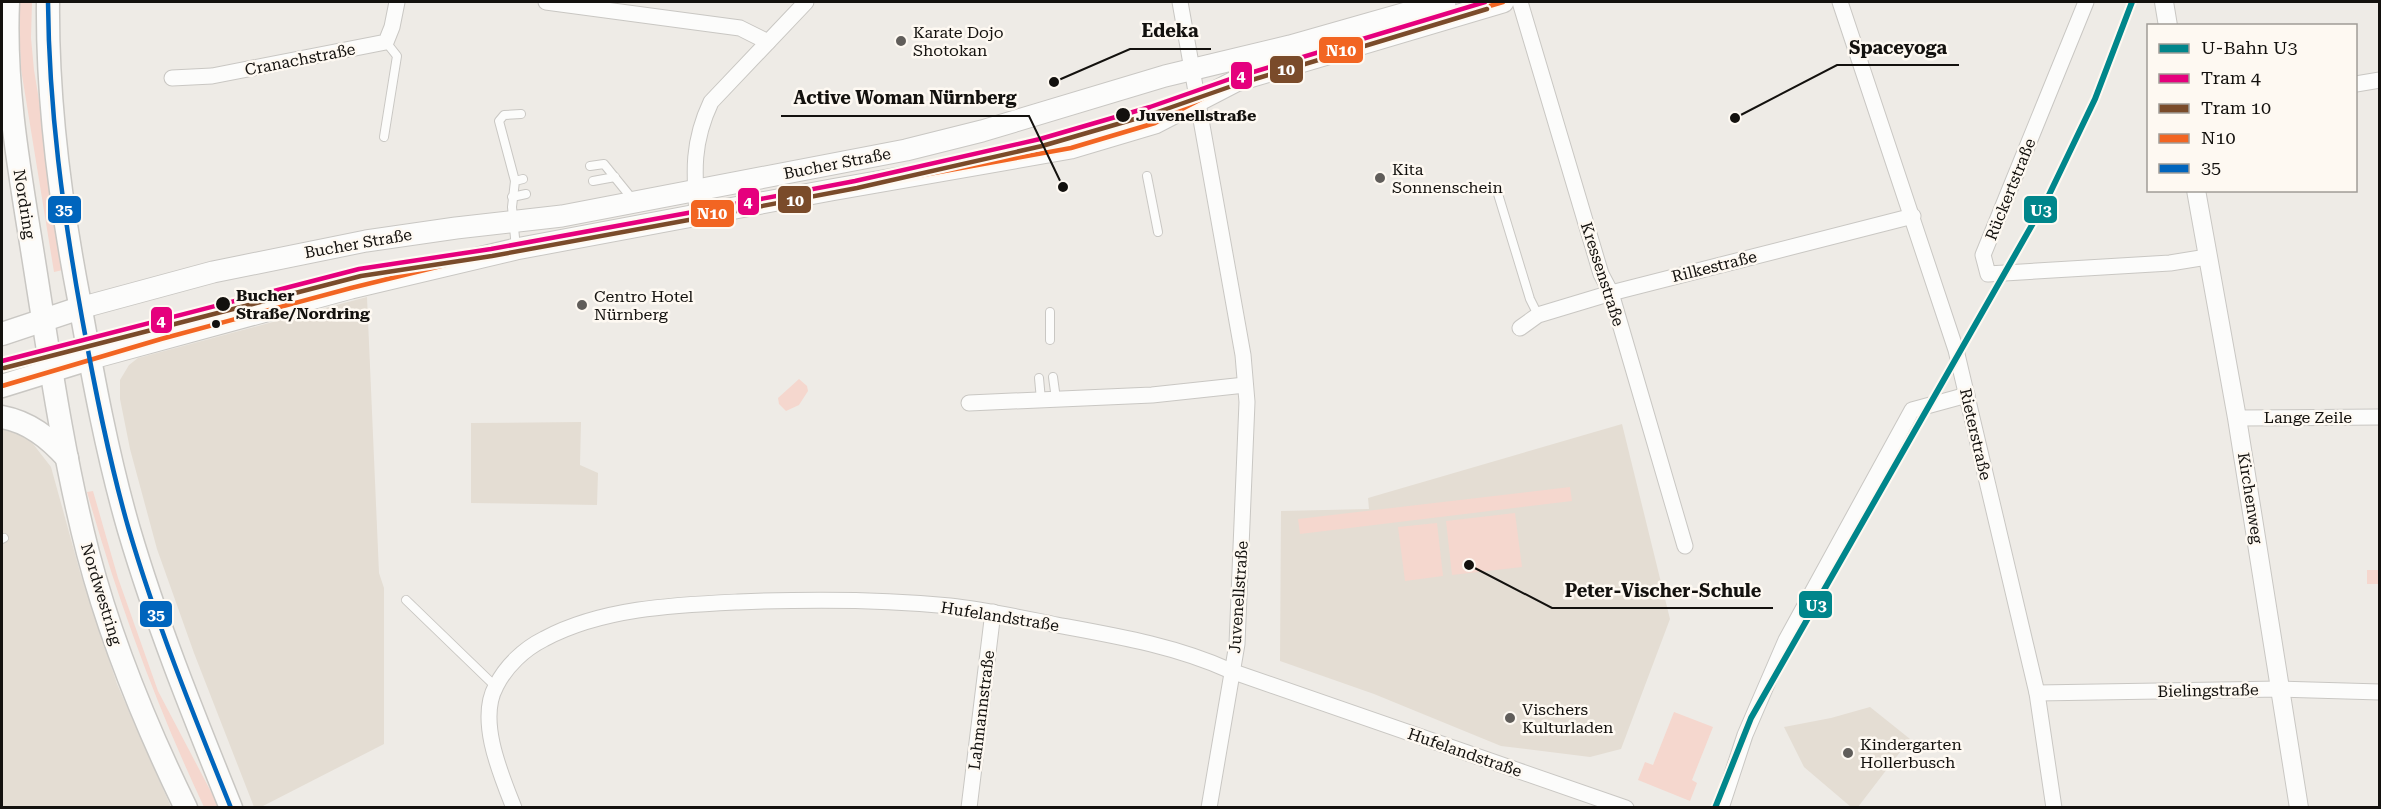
<svg xmlns="http://www.w3.org/2000/svg" width="2381" height="809" font-family="'Roboto Serif',serif">
<rect width="100%" height="100%" fill="#eeebe6"/>
<g fill="#e4ddd3">
<polygon points="367,297 379,573 384,588 384,744 261,807 254,807 194,653 157,549 130,449 120,399 120,380 129,365 138,358"/>
<polygon points="581,422 580,465 598,473 597,505 471,503 471,423"/>
<polygon points="1622,424 1670,619 1621,749 1590,757 1501,746 1374,694 1280,661 1281,511 1369,509 1368,498"/>
<polygon points="2,429 18,434 30,440 51,467 80,572 117,684 171,807 2,808"/>
<polygon points="1870,707 1910,739 1858,807 1851,807 1804,767 1784,727 1831,718"/>
</g>
<g fill="#f5d7ce">
<polygon points="18,2 32,2 31,38 34,70 67,269 54,272 21,69"/>
<polygon points="799,379 807,386 808,391 799,405 786,411 779,404 778,398"/>
<polygon points="1570,487 1572,501 1300,534 1298,519"/>
<path d="M93,491L118,578L158,691L219,807H204C156,705 118,601 87,492Z"/>
<polygon points="1515,513 1522,567 1452,575 1446,521"/>
<polygon points="1437,523 1443,576 1405,581 1398,527"/>
<rect x="2367" y="570" width="12" height="14"/>
<polygon points="1674,712 1713,727 1692,780 1697,783 1690,801 1638,780 1645,762 1653,765"/>
</g>
<g fill="none" stroke-linecap="round" stroke-linejoin="round">
<g stroke="#c9c7c3" stroke-width="10">
<g id="service">
<polyline points="384,137 397,56 386,42"/>
<polyline points="590,166 604,164 634,201"/>
<polyline points="1147,176 1158,232"/>
<polyline points="515,181 499,121 504,115 521,114"/>
<polyline points="593,181 615,177"/>
<polyline points="1498,194 1530,299 1538,315"/>
<polyline points="512,197 526,194"/>
<polyline points="516,248 512,207 515,181 523,179"/>
<polyline points="1050,340 1050,312"/>
<polyline points="1053,377 1056,399"/>
<polyline points="1039,378 1041,400"/>
<polyline points="2,539 4,538"/>
<polyline points="406,600 495,686"/>
</g>
</g>
<g stroke="#c9c7c3" stroke-width="17">
<g id="minor">
<polyline points="546,2 740,28 768,42"/>
<polyline points="1180,2 1243,355 1247,402 1237,644 1209,808"/>
<polyline points="1520,2 1601,274 1611,293 1685,546"/>
<polyline points="1840,2 1956,350 2037,693 2054,808"/>
<polyline points="2086,2 1983,255 1988,274 2170,263 2207,257"/>
<polyline points="172,78 212,76 386,42 392,27 397,2"/>
<polyline points="2356,84 2380,80"/>
<path d="M697,214C694,172 692,142 711,102L806,2"/>
<polyline points="1520,328 1538,315 1611,293 1913,216"/>
<polyline points="969,403 1152,395 1245,385"/>
<polyline points="2237,418 2380,417"/>
<polyline points="2037,693 2280,689 2380,692"/>
<path d="M514,808C501,775 477,720 496,686C506,666 524,649 544,639C602,608 674,605 738,602C809,599 880,599 950,606C986,610 1022,618 1057,625C1117,636 1176,646 1231,671L1626,808"/>
<polyline points="969,808 993,612"/>
<polyline points="1721,808 1745,735 1786,640 1912,410 1967,395"/>
</g>
</g>
<g stroke="#c9c7c3" stroke-width="20">
<g id="tertiary">
<polyline points="2164,2 2168,26"/>
<polyline points="2196,190 2237,418 2299,808"/>
</g>
</g>
<g stroke="#c9c7c3" stroke-width="23">
<g id="secondary">
<polyline points="80,308 213,272 366,241 456,228 562,216 906,150 982,131 1165,76 1290,46 1445,2"/>
<polyline points="89,359 351,288 516,249 831,190 1071,148 1155,123 1236,81 1503,2"/>
</g>
</g>
<g stroke="#c9c7c3" stroke-width="25">
<g id="primary">
<path d="M8,2C4,92 21,179 35,268C50,363 64,460 88,553C111,641 146,726 186,808"/>
<path d="M48,2C47,102 60,201 79,299C93,377 107,454 129,530C157,625 194,716 231,808"/>
<polyline points="2,334 80,308"/>
<polyline points="2,386 89,359"/>
<path d="M2,417C29,422 49,438 67,458"/>
</g>
</g>
<use href="#service" stroke="#fcfcfb" stroke-width="8"/>
<use href="#minor" stroke="#fcfcfb" stroke-width="15"/>
<use href="#tertiary" stroke="#fcfcfb" stroke-width="18"/>
<use href="#secondary" stroke="#fcfcfb" stroke-width="21"/>
<use href="#primary" stroke="#fcfcfb" stroke-width="22"/>
<g stroke="#fef9f2" stroke-width="9">
<polyline id="bus-1" points="2,386 161,339 351,288 494,253 1071,148 1155,123 1236,81 1503,2"/>
</g>
<g stroke="#fef9f2" stroke-width="9">
<path id="bus-2" d="M48,2C49,109 63,213 82,318C95,389 109,461 129,530C157,625 194,716 231,808"/>
</g>
<use href="#bus-1" stroke="#f26522" stroke-width="4.5"/>
<use href="#bus-2" stroke="#0065bd" stroke-width="4.5"/>
<g stroke="#fef9f2" stroke-width="9">
<polyline id="tram-1" points="2,361 359,269 491,249 693,212 855,181 1040,139 1150,107 1230,79 1485,2"/>
</g>
<g stroke="#fef9f2" stroke-width="9">
<polyline id="tram-2" points="4,368 361,276 492,256 694,219 857,188 1042,146 1152,114 1232,86 1487,9"/>
</g>
<use href="#tram-1" stroke="#e5007d" stroke-width="4.5"/>
<use href="#tram-2" stroke="#7a4b2a" stroke-width="4.5"/>
<g stroke="#fef9f2" stroke-width="10">
<polyline id="metro-1" points="1715,808 1751,718 2048,197 2095,99 2132,2"/>
</g>
<use href="#metro-1" stroke="#00868b" stroke-width="6"/>
</g>
<g fill="#605d5a" stroke="#fef9f2" stroke-width="2">
<circle cx="901" cy="41" r="6"/>
<circle cx="1380" cy="178" r="6"/>
<circle cx="582" cy="305" r="6"/>
<circle cx="1510" cy="718" r="6"/>
<circle cx="1848" cy="753" r="6"/>
</g>
<g fill="#13110e" stroke="#fef9f2" stroke-width="2">
<circle cx="1123" cy="115" r="8"/>
<circle cx="223" cy="304" r="8"/>
<circle cx="216" cy="324" r="5"/>
</g>
<g text-anchor="middle" stroke-width="5" stroke-linejoin="round" paint-order="stroke">
<g font-size="16" fill="#13110e" stroke="#fef9f2" text-anchor="start">
<text x="913" y="38">Karate Dojo<tspan x="913" dy="18">Shotokan</tspan></text>
<text x="1392" y="175">Kita<tspan x="1392" dy="18">Sonnenschein</tspan></text>
<text x="594" y="302">Centro Hotel<tspan x="594" dy="18">Nürnberg</tspan></text>
<text x="1522" y="715">Vischers<tspan x="1522" dy="18">Kulturladen</tspan></text>
<text x="1860" y="750">Kindergarten<tspan x="1860" dy="18">Hollerbusch</tspan></text>
</g>
<g font-size="16" fill="#13110e" stroke="#fef9f2">
<text transform="translate(300 59) rotate(-11)" y="6">Cranachstraße</text>
<text transform="translate(837 163) rotate(-11)" y="6">Bucher Straße</text>
<text transform="translate(2010 189) rotate(-68)" y="6">Rückertstraße</text>
<text transform="translate(25 204) rotate(81)" y="6">Nordring</text>
<text transform="translate(358 243) rotate(-10)" y="6">Bucher Straße</text>
<text transform="translate(1714 266) rotate(-14)" y="6">Rilkestraße</text>
<text transform="translate(1603 274) rotate(72)" y="6">Kressenstraße</text>
<text x="2308" y="423">Lange Zeile</text>
<text transform="translate(1976 434) rotate(77)" y="6">Rieterstraße</text>
<text transform="translate(2251 498) rotate(81)" y="6">Kirchenweg</text>
<text transform="translate(102 594) rotate(73)" y="6">Nordwestring</text>
<text transform="translate(1238 597) rotate(-86)" y="6">Juvenellstraße</text>
<text transform="translate(1000 616) rotate(9)" y="6">Hufelandstraße</text>
<text transform="translate(2208 690) rotate(-1)" y="6">Bielingstraße</text>
<text transform="translate(981 710) rotate(-83)" y="6">Lahmannstraße</text>
<text transform="translate(1465 752) rotate(19)" y="6">Hufelandstraße</text>
</g>
<g font-size="16" font-weight="bold" fill="#13110e" stroke="#fef9f2" text-anchor="start">
<text x="1136" y="121">Juvenellstraße</text>
<text x="236" y="301">Bucher<tspan x="236" dy="18">Straße/Nordring</tspan></text>
</g>
</g>
<path fill="none" stroke="#13110e" stroke-width="2" d="M1054 82L1130 49H1211M1735 118L1837 65H1959M1063 187L1029 116H781M1469 565L1552 608H1773"/>
<g fill="#13110e" stroke="#fef9f2" stroke-width="2">
<circle cx="1054" cy="82" r="6"/>
<circle cx="1735" cy="118" r="6"/>
<circle cx="1063" cy="187" r="6"/>
<circle cx="1469" cy="565" r="6"/>
</g>
<g font-size="18" text-anchor="middle" font-weight="bold" fill="#13110e" stroke="#fef9f2" stroke-width="5" stroke-linejoin="round" paint-order="stroke">
<text x="1170" y="37">Edeka</text>
<text x="1898" y="54">Spaceyoga</text>
<text x="905" y="104">Active Woman Nürnberg</text>
<text x="1663" y="597">Peter-Vischer-Schule</text>
</g>
<g stroke="#fef9f2" stroke-width="2">
<rect x="1318" y="36" width="46" height="28" rx="6" fill="#f26522"/>
<rect x="1269" y="55" width="35" height="29" rx="6" fill="#7a4b2a"/>
<rect x="1230" y="61" width="23" height="29" rx="6" fill="#e5007d"/>
<rect x="777" y="185" width="35" height="29" rx="6" fill="#7a4b2a"/>
<rect x="737" y="187" width="23" height="29" rx="6" fill="#e5007d"/>
<rect x="47" y="195" width="35" height="29" rx="6" fill="#0065bd"/>
<rect x="2023" y="195" width="35" height="29" rx="6" fill="#00868b"/>
<rect x="690" y="199" width="45" height="29" rx="6" fill="#f26522"/>
<rect x="150" y="306" width="23" height="28" rx="6" fill="#e5007d"/>
<rect x="1798" y="590" width="35" height="29" rx="6" fill="#00868b"/>
<rect x="139" y="600" width="34" height="28" rx="6" fill="#0065bd"/>
</g>
<g font-size="16" text-anchor="middle" font-weight="bold" fill="#fff">
<text x="1341" y="56">N10</text>
<text x="1286" y="75">10</text>
<text x="1241" y="81">4</text>
<text x="795" y="206">10</text>
<text x="748" y="207">4</text>
<text x="64" y="215">35</text>
<text x="2041" y="216">U3</text>
<text x="712" y="219">N10</text>
<text x="161" y="326">4</text>
<text x="1816" y="611">U3</text>
<text x="156" y="620">35</text>
</g>
<rect width="2381" height="809" fill="none" stroke="#13110e" stroke-width="6"/>
<rect x="2147" y="24" width="210" height="168" fill="#fef9f2" stroke="#a09c97" stroke-width="1.5"/>
<rect x="2159" y="44" width="30" height="9" fill="#00868b" stroke="#a09c97" stroke-width="1.5"/>
<text x="2201" y="54" font-size="18" fill="#13110e">U-Bahn U3</text>
<rect x="2159" y="74" width="30" height="9" fill="#e5007d" stroke="#a09c97" stroke-width="1.5"/>
<text x="2201" y="84" font-size="18" fill="#13110e">Tram 4</text>
<rect x="2159" y="104" width="30" height="9" fill="#7a4b2a" stroke="#a09c97" stroke-width="1.5"/>
<text x="2201" y="114" font-size="18" fill="#13110e">Tram 10</text>
<rect x="2159" y="134" width="30" height="9" fill="#f26522" stroke="#a09c97" stroke-width="1.5"/>
<text x="2201" y="144" font-size="18" fill="#13110e">N10</text>
<rect x="2159" y="164" width="30" height="9" fill="#0065bd" stroke="#a09c97" stroke-width="1.5"/>
<text x="2201" y="174" font-size="18" fill="#13110e">35</text>
</svg>
